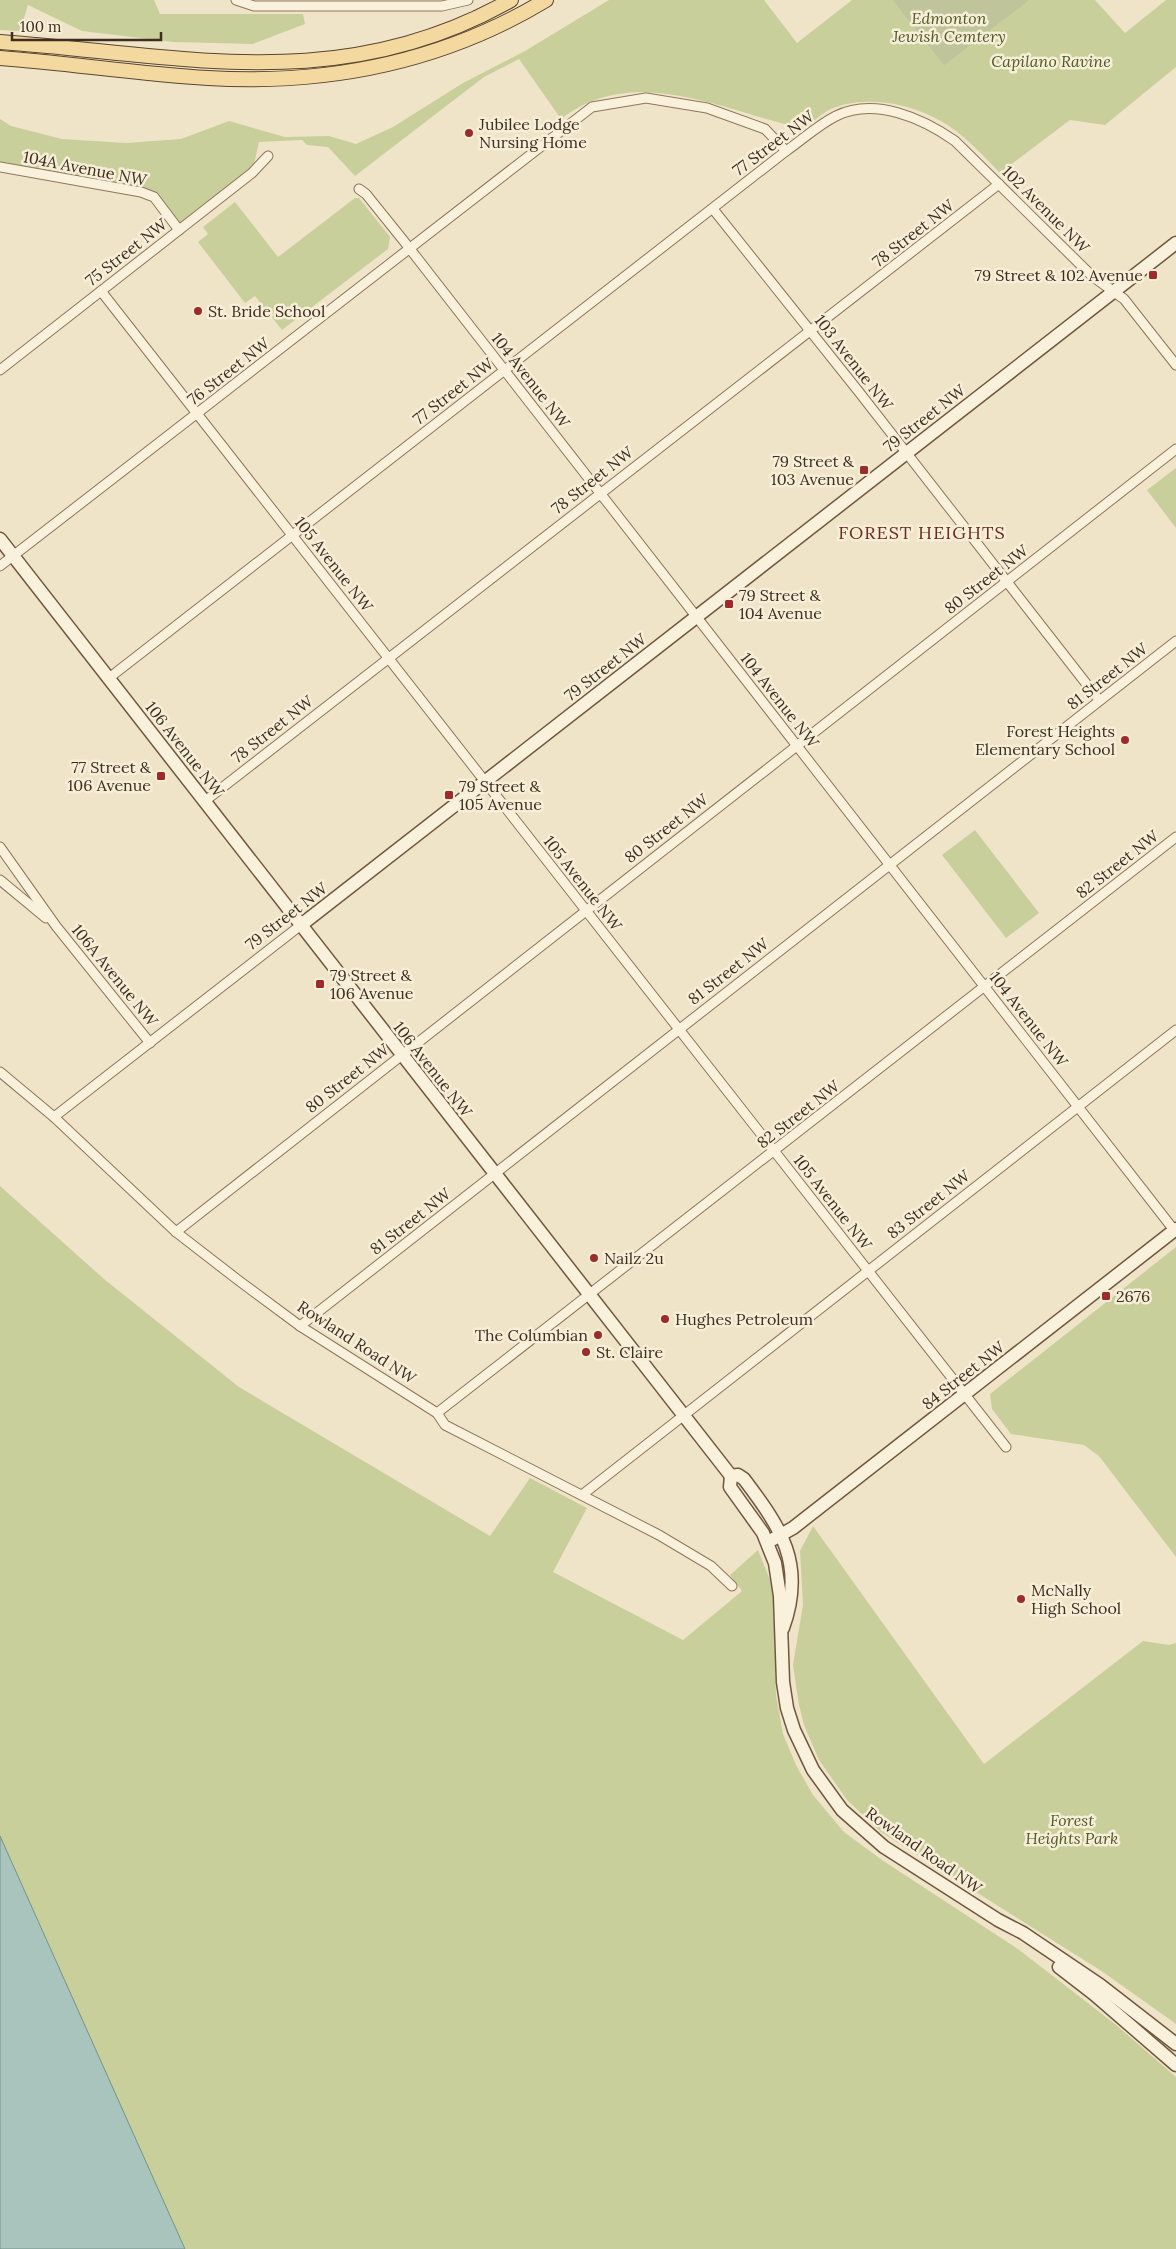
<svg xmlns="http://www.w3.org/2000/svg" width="1176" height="2249" font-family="Lora,serif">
<rect width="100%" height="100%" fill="#f0e4c8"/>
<g fill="#c9cf9b">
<polygon points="0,0 154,0 160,14 303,14 305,24 253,44 173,42 82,31 28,5 20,31 0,30"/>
<path d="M609,0H764L797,43L852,0H892L944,66L1030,0H1095L1125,33L1166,0H1176V67L1105,125L1070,120L1009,166L1003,176C988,161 973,144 956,131C924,107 876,94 836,107C823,111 814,123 801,128C723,111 634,62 561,119L519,59L484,77L355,176L328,147L307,145L302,140L259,142L252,173L179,230L154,197L0,167V119L11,126L62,139L126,143L181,139L229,121L285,137L329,136L356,144L393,127L463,83L525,51Z"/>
<polygon points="355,198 359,198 390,237 388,249 282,330 255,296 245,303 198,242 208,234 203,227 235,202 278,257"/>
<polygon points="1176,468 1176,528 1147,490"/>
<polygon points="975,830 1039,913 1006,938 942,855"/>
<polygon points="0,1186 104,1279 239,1387 490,1536 530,1478 587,1508 553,1572 683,1640 742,1591 730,1575 758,1550 770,1580 773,1596 776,1695 783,1734 796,1765 813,1795 844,1832 882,1860 1018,1949 1115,2024 1176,2077 1176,2249 185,2249 0,1836"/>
<polygon points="1176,1247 1176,1557 1099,1456 1084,1445 1011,1434 992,1409 990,1394"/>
<polygon points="813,1526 984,1764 1143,1641 1169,1645 1176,1643 1176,2024 1103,1972 881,1832 847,1800 819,1760 804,1725 799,1705 793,1665 803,1605 800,1551"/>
</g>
<polygon fill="#bfc49a" points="892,0 1030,0 944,66"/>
<polygon fill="#a9c4bc" stroke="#6f938a" points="0,1836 185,2249 0,2249"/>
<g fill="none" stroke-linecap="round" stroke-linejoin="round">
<g stroke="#8d765c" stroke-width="11">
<g id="street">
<polyline points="236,0 254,6 442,6 468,0"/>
<polyline points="0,167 141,192 154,197 179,230"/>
<polyline points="359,189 366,194 403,240 1174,1230"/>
<polyline points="713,209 859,392 1099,700"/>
<polyline points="101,291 1006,1447"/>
<polyline points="0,370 252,173 268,156"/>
<polyline points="0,566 592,107 646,98 707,108 765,129 786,151"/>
<path d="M109,678L786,151C802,140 818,125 836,116C875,97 922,118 955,141L1092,276L1124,299L1176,365"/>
<polyline points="205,801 999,184"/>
<polyline points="0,847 56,926 150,1043"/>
<polyline points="0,880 46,918"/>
<polyline points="0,1072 54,1117 176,1232 238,1280 300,1326 437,1413 445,1425 659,1535 711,1566 732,1586"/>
<polyline points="54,1117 301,925"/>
<polyline points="176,1232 1176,449"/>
<polyline points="300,1326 1176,641"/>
<polyline points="437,1413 1176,837"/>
<polyline points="582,1495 1176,1030"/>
</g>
</g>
<g stroke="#6f573f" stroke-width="15">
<g id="secondary">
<polyline points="0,539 731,1476"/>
<polyline points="301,925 1176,243"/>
<polyline points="731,1476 730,1487 763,1533 775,1563 780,1596 783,1682 787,1708 794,1730 813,1770 842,1810 884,1847 998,1920 1023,1933 1100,1985 1176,2044"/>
<path d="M731,1476L738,1475L744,1479C781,1528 806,1564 783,1628"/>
<polyline points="768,1542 793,1528 1176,1229"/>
<polyline points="1059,1967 1094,1994 1176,2065"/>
</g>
</g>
<g stroke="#5b4430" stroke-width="16">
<g id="primary">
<path d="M0,42C182,55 341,97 511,0"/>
<path d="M0,58C69,63 138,74 208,78C328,85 443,62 546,0"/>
</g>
</g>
<use href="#street" stroke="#faf1dc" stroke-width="9"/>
<use href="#secondary" stroke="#faf1dc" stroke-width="12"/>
<use href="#primary" stroke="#f3d9a0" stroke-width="14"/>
</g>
<g fill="#9e2a2b" stroke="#f7eed8" stroke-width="2">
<circle cx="469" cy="133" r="5"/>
<rect x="1148" y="270" width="10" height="10" rx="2.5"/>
<circle cx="198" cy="311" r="5"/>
<rect x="859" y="465" width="10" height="10" rx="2.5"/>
<rect x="724" y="599" width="10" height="10" rx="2.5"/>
<circle cx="1125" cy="740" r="5"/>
<rect x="156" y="771" width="10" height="10" rx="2.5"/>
<rect x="444" y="790" width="10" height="10" rx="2.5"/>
<rect x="315" y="979" width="10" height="10" rx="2.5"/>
<circle cx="594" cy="1258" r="5"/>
<rect x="1101" y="1291" width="10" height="10" rx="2.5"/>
<circle cx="665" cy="1319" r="5"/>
<circle cx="598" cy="1335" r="5"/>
<circle cx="586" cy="1352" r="5"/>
<circle cx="1021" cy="1599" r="5"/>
</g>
<g text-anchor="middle" stroke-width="5" stroke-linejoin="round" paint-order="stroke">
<g font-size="16" font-style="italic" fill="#4d5a26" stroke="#f7eed8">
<text x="949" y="24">Edmonton<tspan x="949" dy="18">Jewish Cemtery</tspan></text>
<text x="1051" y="67">Capilano Ravine</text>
<text x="1072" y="1826">Forest<tspan x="1072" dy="18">Heights Park</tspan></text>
</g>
<g font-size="16" fill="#3d2e20" stroke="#f7eed8" text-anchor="start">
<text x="479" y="130">Jubilee Lodge<tspan x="479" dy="18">Nursing Home</tspan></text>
<text x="1143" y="281" text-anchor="end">79 Street &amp; 102 Avenue</text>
<text x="208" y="317">St. Bride School</text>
<text x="854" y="467" text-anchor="end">79 Street &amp;<tspan x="854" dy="18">103 Avenue</tspan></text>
<text x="739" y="601">79 Street &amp;<tspan x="739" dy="18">104 Avenue</tspan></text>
<text x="1115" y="737" text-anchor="end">Forest Heights<tspan x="1115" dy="18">Elementary School</tspan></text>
<text x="151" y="773" text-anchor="end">77 Street &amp;<tspan x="151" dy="18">106 Avenue</tspan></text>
<text x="459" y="792">79 Street &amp;<tspan x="459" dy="18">105 Avenue</tspan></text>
<text x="330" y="981">79 Street &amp;<tspan x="330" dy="18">106 Avenue</tspan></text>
<text x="604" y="1264">Nailz 2u</text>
<text x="1116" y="1302">2676</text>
<text x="675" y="1325">Hughes Petroleum</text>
<text x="588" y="1341" text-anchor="end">The Columbian</text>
<text x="596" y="1358">St. Claire</text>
<text x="1031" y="1596">McNally<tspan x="1031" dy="18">High School</tspan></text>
</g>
<g font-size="16" fill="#3d2e20" stroke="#f7eed8">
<text transform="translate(773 143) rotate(-37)" y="6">77 Street NW</text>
<text transform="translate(85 168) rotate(11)" y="6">104A Avenue NW</text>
<text transform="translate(1046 209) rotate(45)" y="6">102 Avenue NW</text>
<text transform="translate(913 233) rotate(-38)" y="6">78 Street NW</text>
<text transform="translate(126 252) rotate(-38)" y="6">75 Street NW</text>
<text transform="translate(854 362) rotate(52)" y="6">103 Avenue NW</text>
<text transform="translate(228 371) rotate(-38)" y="6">76 Street NW</text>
<text transform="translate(531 380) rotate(52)" y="6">104 Avenue NW</text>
<text transform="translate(453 391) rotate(-38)" y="6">77 Street NW</text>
<text transform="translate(924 418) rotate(-38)" y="6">79 Street NW</text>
<text transform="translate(592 480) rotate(-38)" y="6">78 Street NW</text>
<text transform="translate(334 564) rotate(52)" y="6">105 Avenue NW</text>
<text transform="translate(986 579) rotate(-38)" y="6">80 Street NW</text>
<text transform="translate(605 667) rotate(-38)" y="6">79 Street NW</text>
<text transform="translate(1107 676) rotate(-38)" y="6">81 Street NW</text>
<text transform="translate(780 700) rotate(52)" y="6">104 Avenue NW</text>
<text transform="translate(272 729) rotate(-38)" y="6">78 Street NW</text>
<text transform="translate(185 749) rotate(52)" y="6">106 Avenue NW</text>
<text transform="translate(666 828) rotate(-38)" y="6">80 Street NW</text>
<text transform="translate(1117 864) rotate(-38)" y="6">82 Street NW</text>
<text transform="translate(583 883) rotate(52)" y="6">105 Avenue NW</text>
<text transform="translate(286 916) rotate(-38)" y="6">79 Street NW</text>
<text transform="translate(728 971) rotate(-38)" y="6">81 Street NW</text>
<text transform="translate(115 975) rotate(51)" y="6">106A Avenue NW</text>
<text transform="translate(1029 1019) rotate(52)" y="6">104 Avenue NW</text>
<text transform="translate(433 1069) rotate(52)" y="6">106 Avenue NW</text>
<text transform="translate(347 1078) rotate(-38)" y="6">80 Street NW</text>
<text transform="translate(798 1114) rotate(-38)" y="6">82 Street NW</text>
<text transform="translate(833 1202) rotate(52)" y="6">105 Avenue NW</text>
<text transform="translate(928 1204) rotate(-38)" y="6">83 Street NW</text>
<text transform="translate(410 1221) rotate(-38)" y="6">81 Street NW</text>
<text transform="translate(357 1342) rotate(33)" y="6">Rowland Road NW</text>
<text transform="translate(963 1375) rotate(-38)" y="6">84 Street NW</text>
<text transform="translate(924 1850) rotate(35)" y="6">Rowland Road NW</text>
</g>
<g font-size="18" letter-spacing="1" fill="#6b2e1e" stroke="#f7eed8">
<text x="922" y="539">FOREST HEIGHTS</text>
</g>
</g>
<path d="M12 32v8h149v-8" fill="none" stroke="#3d2e20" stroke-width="2.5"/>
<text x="20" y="32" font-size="15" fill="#3d2e20" stroke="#f7eed8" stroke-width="4" paint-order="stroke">100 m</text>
</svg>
